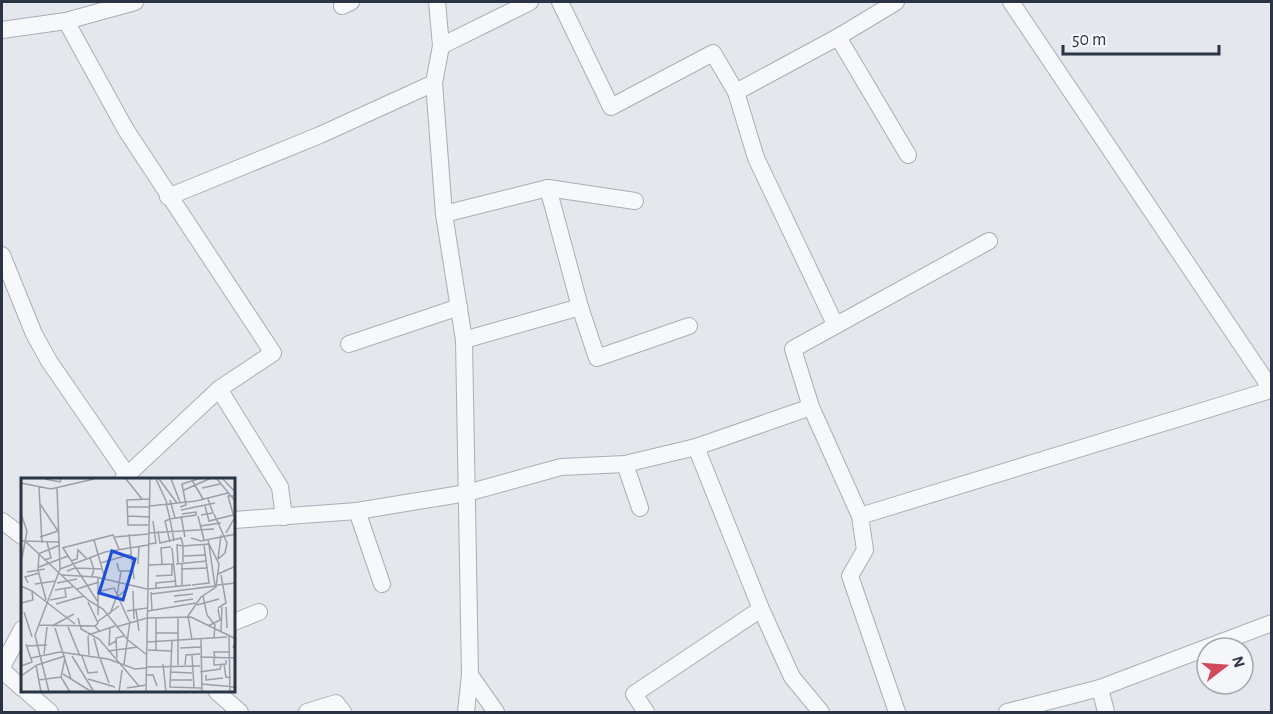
<svg xmlns="http://www.w3.org/2000/svg" width="1273" height="714" font-family="'Alegreya Sans',sans-serif">
<rect width="100%" height="100%" fill="#e4e7ec"/>
<g fill="none" stroke-linecap="round" stroke-linejoin="round">
<g stroke="#a9aeb7" stroke-width="18">
<g id="street">
<polyline points="437,2 441,46 434,83 444,214 464,340 470,675 466,712"/>
<polyline points="560,2 611,107 713,53 736,92 756,158 835,324"/>
<polyline points="1011,2 1272,390"/>
<polyline points="342,6 351,2"/>
<polyline points="66,21 126,130 273,353 219,389 122,480"/>
<polyline points="2,30 66,21 135,2"/>
<polyline points="838,37 908,155"/>
<polyline points="441,46 530,2"/>
<polyline points="736,92 838,37 896,2"/>
<polyline points="548,188 580,307 597,358 689,326"/>
<polyline points="168,197 320,135 434,83"/>
<polyline points="444,214 548,188 635,201"/>
<polyline points="2,255 34,334 49,361 128,476"/>
<polyline points="464,340 580,307"/>
<polyline points="349,344 459,307"/>
<polyline points="219,389 280,487 284,517"/>
<polyline points="696,447 761,609 792,677 821,712"/>
<polyline points="625,464 640,508"/>
<polyline points="357,511 382,584"/>
<polyline points="860,516 1271,390"/>
<polyline points="234,520 357,511 467,493 561,467 625,464 696,447 811,407"/>
<polyline points="2,521 22,536"/>
<polyline points="234,622 259,612"/>
<polyline points="2,667 22,629"/>
<polyline points="2,670 22,688"/>
<polyline points="470,675 496,712"/>
<polyline points="1100,688 1106,712"/>
<polyline points="27,692 50,712"/>
<polyline points="217,692 240,712"/>
<polyline points="307,712 336,703 343,712"/>
<polyline points="646,712 634,694 761,609"/>
<polyline points="897,712 850,576 865,550 860,516 811,407 793,349 989,241"/>
<polyline points="1007,712 1100,688 1272,623"/>
</g>
</g>
<use href="#street" stroke="#f7f8fa" stroke-width="16"/>
</g>
<g transform="translate(21 478)">
<rect width="214" height="214" fill="#e4e7ec"/>
<path fill="none" stroke="#9a9fa9" stroke-width="1.5" d="M24,1L39,4L40,1M105,1L121,21M135,1L146,25M138,1L156,25M150,1L159,24M196,1L215,24M202,1L215,15M171,2L182,21M0,5L30,11L73,1M18,9L21,65M181,10L199,6M163,12L188,1M149,22L154,40M145,25L149,41L175,37V34L161,36M19,26L37,53M129,28L175,23L207,15M184,28L188,43L212,37M106,29H128M159,29L165,27L161,6L177,1M160,32L194,25M0,36L6,53L1,80M193,36L206,65L204,75L197,81M180,37L192,35L187,21M107,38L128,39M160,38L164,59M177,38L183,62M213,39L207,18H215M149,41L153,63M127,47H107L106,22L128,21M179,48L200,45M137,53L139,65L160,60L162,67M128,55L193,51M205,55L214,39M108,56L113,101M19,59L37,53M94,59L127,56M170,60L180,63L215,56M73,62L84,101M0,63L39,64M4,63L67,122L82,131L107,162L126,177M149,64L144,43L149,41M128,66L135,65L132,43M41,70L92,57L98,71M42,70L77,124V137M151,70L155,109M17,76L39,67M18,77L17,92L25,122M163,78L185,77M69,80L73,91L71,98M197,81L200,57M23,82L30,80L26,64M50,83L56,81L57,72L66,81M162,84V68L188,66L198,86L195,109L180,119L167,138M79,85L111,76M96,85L98,93H111M157,85L156,67L162,68M161,85V108M117,86L118,68M141,86L140,70L150,69M155,86L186,83M127,87L153,86M18,89L47,78M39,91L84,74L127,67M160,91L187,90M46,93L54,90L81,91M6,94L24,91M197,96L215,88M41,97L75,99L126,111M135,98L151,97V86M7,105L4,99L18,95M36,105L56,101M14,106L35,103M171,107L188,105L183,67M196,107L215,105M0,108L11,113L12,122L0,125M56,111L78,104M127,111L170,107M135,111V105L155,103M34,112L52,109M11,113L54,146M80,113L93,110L108,143M112,113L113,141M130,114L131,133M130,116L194,108L187,61M96,118L100,93M153,118L172,116M182,118L186,137L194,147L193,160M29,122L45,119L44,111M67,124L77,145L74,148M77,124V99M153,124L172,121M35,126L63,118M176,127L198,121M205,129L206,150M197,130L205,125L200,97M115,132L118,153M106,133L126,130M127,133L175,125M3,134L11,159M89,136L95,120L107,110M167,138L171,162M57,140L60,151L78,161L118,208M127,140L170,139L215,161L212,170M76,144L98,128M18,147L74,148L79,154M31,148L53,136M187,148L199,142L197,131M47,149L59,178M95,149L126,140M34,150L50,201M89,150L88,167L95,163M200,154L201,129M135,155H157M67,157L94,148M67,158L68,177M208,158L209,214M73,160L78,179M180,161L181,214M151,163L149,209L181,210M126,164L206,159M5,168L26,167M159,170L180,169M127,172L150,173M135,172V140M87,173L117,169M23,176L26,149M171,177L173,210M51,178L73,214M61,178L67,195L77,194M179,179L215,180M10,180L39,174L87,181L114,191L125,190M44,180L40,199L49,214M79,180L88,205M96,180L95,160L103,158M193,181V187L205,186V182M194,181L193,174H208M103,186L109,143M142,186L145,214M203,186L205,199L210,200M15,187L20,214M157,187V139M164,187L165,177L179,176M0,188L11,184L5,166M126,189L179,188M149,194L171,195M179,194L199,191L200,187M42,196L71,214M125,197H132L136,208M185,197V202L202,200M0,198L16,187L44,178M67,201L94,209M17,202L40,199M149,202H171M180,206L215,209M106,210L125,207M28,214L14,157L39,91L36,10M98,214L101,192M125,214L129,1"/>
<path fill="#1d4ed8" fill-opacity="0.15" stroke="#1d4ed8" stroke-width="3" d="M91,73L114,81L102,122L78,115Z"/>
<rect width="214" height="214" fill="none" stroke="#2b3445" stroke-width="3"/>
</g>
<rect width="1273" height="714" fill="none" stroke="#2b3445" stroke-width="6"/>
<g transform="translate(1225 666) rotate(73)"><circle r="28" fill="#f4f6f9" stroke="#a4a8b1" stroke-width="1.5"/>
<path d="M0-4.5L10 22L0 15L-10 22Z" fill="#d1495b"/>
<text y="-9" font-size="16" font-weight="bold" text-anchor="middle" fill="#2b3445">N</text>
</g>
<path d="M1063 45v9h156v-9" fill="none" stroke="#2b3445" stroke-width="3"/>
<text x="1072" y="45" font-size="18" fill="#2b3445" stroke="#f4f6f9" stroke-width="4.5" paint-order="stroke">50 m</text>
</svg>
